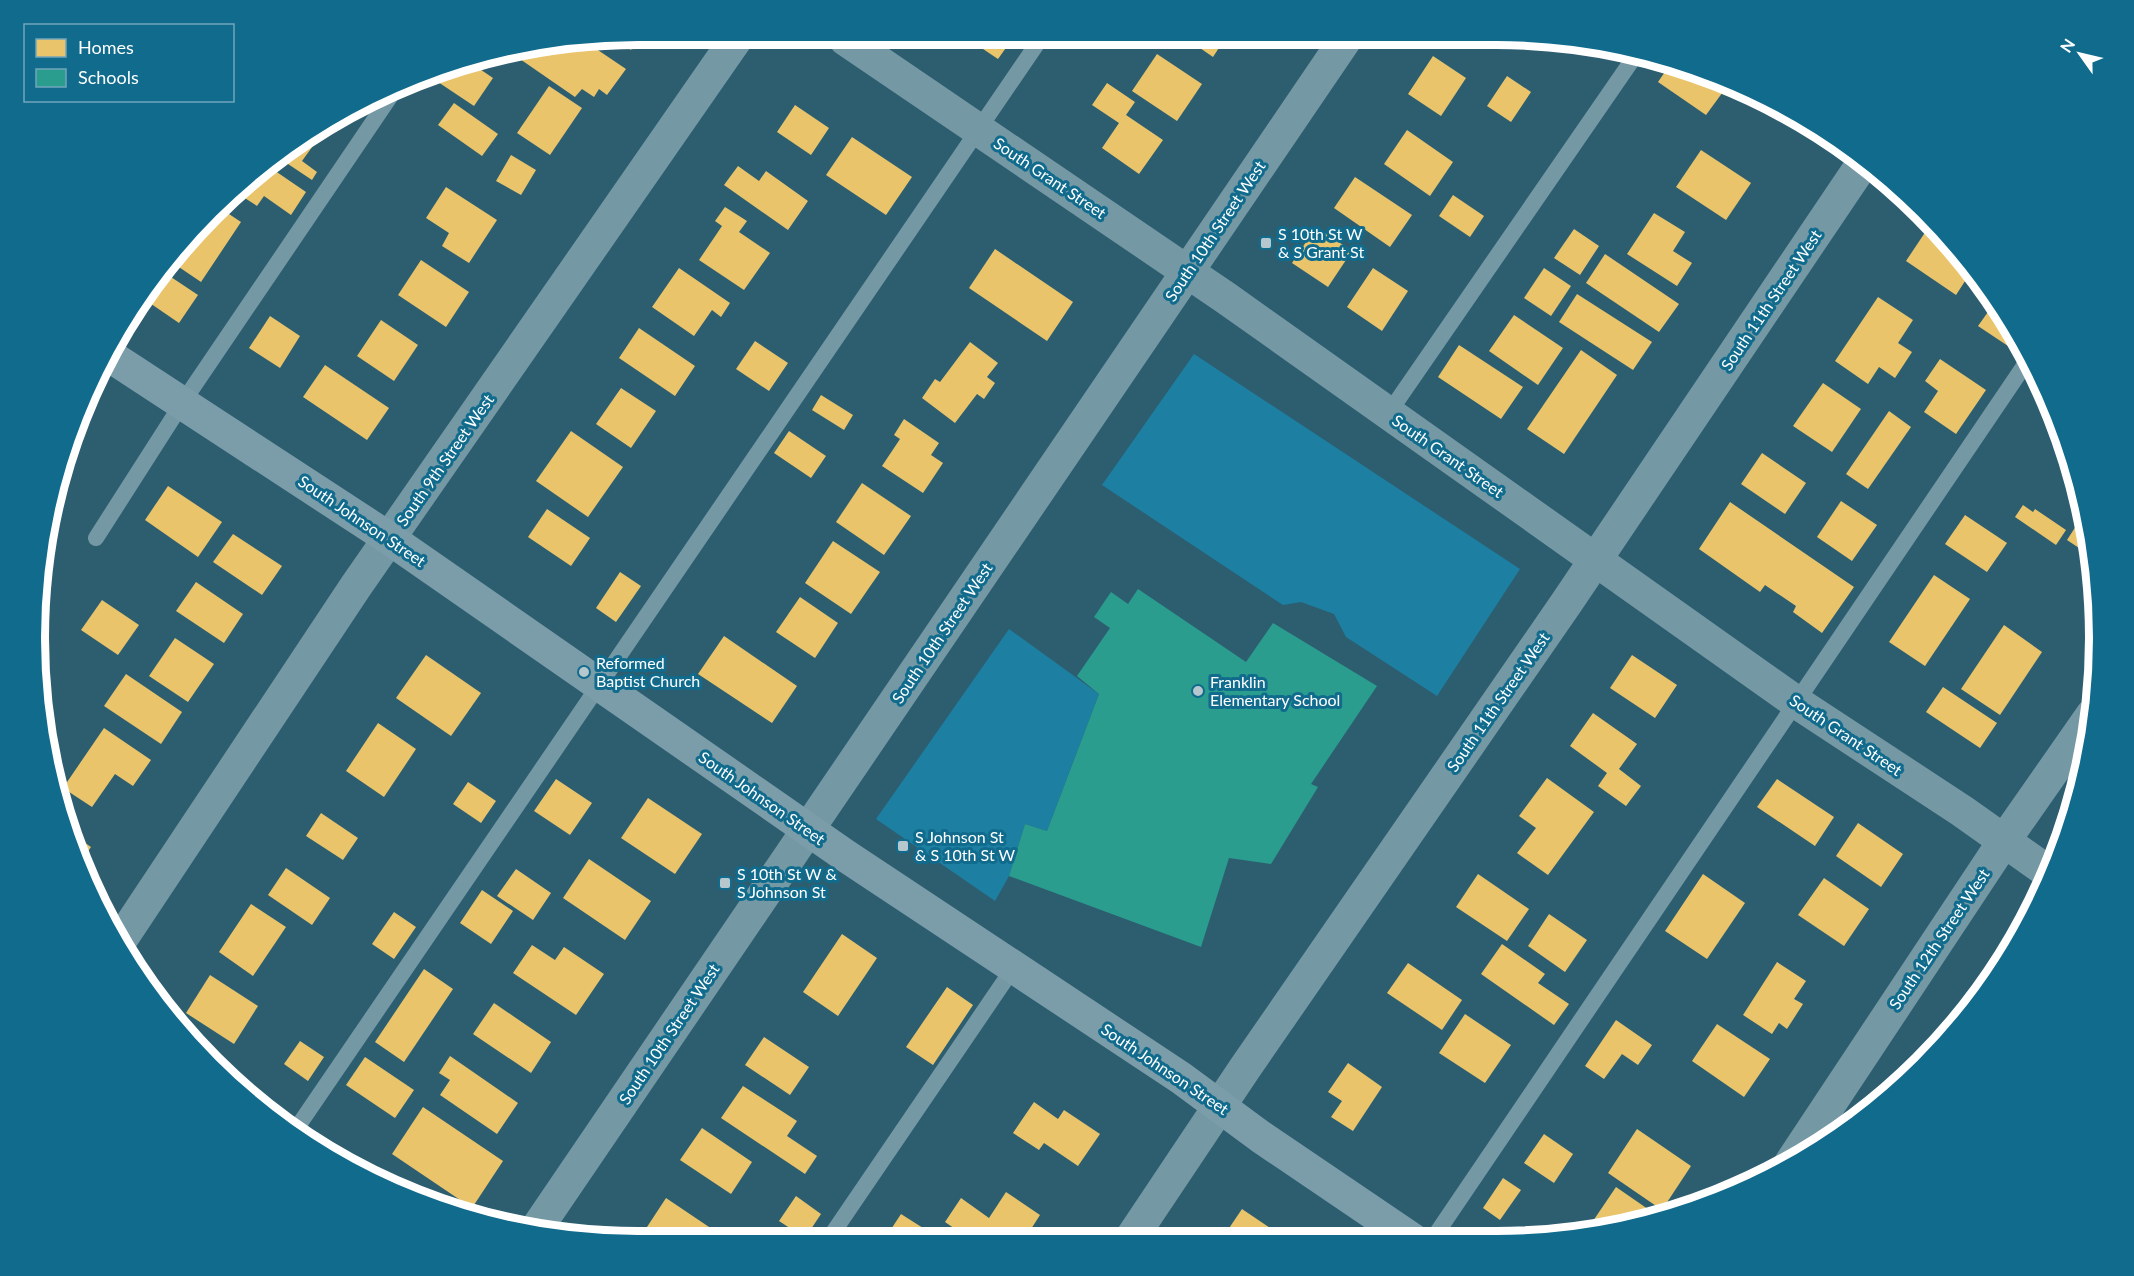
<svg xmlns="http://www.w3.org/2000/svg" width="2134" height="1276" font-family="Lato,sans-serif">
<rect width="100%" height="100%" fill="#2d5e70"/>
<g fill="#1d7fa1">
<polygon points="1194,354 1520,569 1437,696 1346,637 1334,614 1301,602 1283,605 1102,485"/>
<polygon points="1009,629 1099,694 1047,831 1025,824 1009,876 995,901 876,819"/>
</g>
<g fill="#e9c46a">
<polygon points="1184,37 1226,37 1213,57"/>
<polygon points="982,38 1013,38 998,59 977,45"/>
<polygon points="616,39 638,39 631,50"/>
<polygon points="559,40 583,40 626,69 607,95 599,89 594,97 582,89 575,97 517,57 523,48"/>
<polygon points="1157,54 1202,84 1177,121 1132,91"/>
<polygon points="1433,56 1466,78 1441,116 1408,94"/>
<polygon points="468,61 493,78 474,106 432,78 438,69"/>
<polygon points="1671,63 1690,67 1728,85 1706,115 1658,82"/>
<polygon points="1507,76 1531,92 1511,122 1487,106"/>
<polygon points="1107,83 1135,102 1126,115 1163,140 1139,174 1102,148 1119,123 1092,105"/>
<polygon points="549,86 582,108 550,155 517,133"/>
<polygon points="454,103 498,134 482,156 438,125"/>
<polygon points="795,105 829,128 811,155 777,132"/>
<polygon points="1407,130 1453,162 1430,196 1384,164"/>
<polygon points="306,137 315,143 302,161 317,172 312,180 276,156"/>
<polygon points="852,137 912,177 886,215 826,175"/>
<polygon points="1701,150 1751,183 1726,220 1676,187"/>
<polygon points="511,155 536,170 521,195 496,181"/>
<polygon points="265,164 306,192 291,215 264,196 257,206 234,191"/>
<polygon points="738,166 759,181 766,171 808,201 788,230 724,185"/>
<polygon points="1355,177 1412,215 1390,247 1334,208"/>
<polygon points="446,187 497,220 469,263 442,246 449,233 426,218"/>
<polygon points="1453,195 1484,216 1470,237 1439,216"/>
<polygon points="217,206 241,222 201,282 170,261"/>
<polygon points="725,207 747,221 739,232 770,253 744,290 699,260 722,226 715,221"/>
<polygon points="1654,213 1685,232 1673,251 1692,263 1677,286 1627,254"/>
<polygon points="1932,222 1963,260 1958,268 1969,275 1956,295 1906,261"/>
<polygon points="1316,227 1352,251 1328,287 1292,263"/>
<polygon points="1574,229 1599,246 1580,275 1554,258"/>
<polygon points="995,249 1073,302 1047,341 969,288"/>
<polygon points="1605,254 1679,304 1659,332 1586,283"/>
<polygon points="421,260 469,292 446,327 398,295"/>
<polygon points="679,268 730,303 721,317 712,310 694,336 652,307"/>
<polygon points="1373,268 1408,291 1382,331 1347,307"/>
<polygon points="1544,268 1571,286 1551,316 1524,298"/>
<polygon points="162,271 198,295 179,323 141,297"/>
<polygon points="1577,294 1652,342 1633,370 1559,322"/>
<polygon points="1878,297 1913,320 1898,343 1912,352 1895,378 1879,367 1868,384 1835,361"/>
<polygon points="1995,302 2015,335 2008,346 1978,326"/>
<polygon points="1514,315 1563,348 1538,385 1489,351"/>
<polygon points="270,316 300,336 280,368 249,348"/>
<polygon points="381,320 418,345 394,381 357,356"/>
<polygon points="639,328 695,366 675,396 619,358"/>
<polygon points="755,341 788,363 769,391 736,369"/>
<polygon points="970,342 998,363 987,377 995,383 984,399 977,394 955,423 922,398 935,379 940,382"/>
<polygon points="1459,345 1523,387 1501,419 1438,377"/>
<polygon points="1581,350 1617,375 1564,454 1527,429"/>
<polygon points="1940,359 1986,390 1956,434 1924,412 1938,391 1925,381"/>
<polygon points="325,365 389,408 367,440 303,397"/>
<polygon points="1823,383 1861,409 1832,452 1793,426"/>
<polygon points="621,388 656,411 631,448 596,424"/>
<polygon points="821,395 853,415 844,430 812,410"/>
<polygon points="1889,411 1911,427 1868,489 1846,474"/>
<polygon points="904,419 939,443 931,455 943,463 923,493 882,466 900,439 894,435"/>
<polygon points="571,431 623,467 588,517 536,481"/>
<polygon points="789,431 826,456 811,478 774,453"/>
<polygon points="1762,453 1806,483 1785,514 1741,484"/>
<polygon points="862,483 911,516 884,555 836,522"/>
<polygon points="168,486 222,522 198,557 145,520"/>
<polygon points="1841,501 1877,525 1852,561 1817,537"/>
<polygon points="1730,502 1854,587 1822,633 1793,612 1796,606 1765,585 1760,592 1699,549"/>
<polygon points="2023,505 2033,512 2035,509 2066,530 2056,545 2015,517"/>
<polygon points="547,509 590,538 571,566 528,537"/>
<polygon points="2085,512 2088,521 2091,556 2067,540"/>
<polygon points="1965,515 2007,543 1987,572 1945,544"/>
<polygon points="233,534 282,566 262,595 213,562"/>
<polygon points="833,541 880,572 851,614 805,583"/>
<polygon points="620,572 641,586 616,622 596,608"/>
<polygon points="1934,575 1970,599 1925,666 1889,642"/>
<polygon points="196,582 243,614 224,643 176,611"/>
<polygon points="800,597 838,623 815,658 776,632"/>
<polygon points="102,600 139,625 118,655 81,630"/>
<polygon points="2004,625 2042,652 2000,715 1961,689"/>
<polygon points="724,636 797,686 772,723 698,674"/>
<polygon points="175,638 214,664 188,702 149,676"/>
<polygon points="426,655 481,693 451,736 396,698"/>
<polygon points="1632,655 1677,685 1655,718 1610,688"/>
<polygon points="126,674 182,712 161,744 104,706"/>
<polygon points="1943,687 1997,723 1980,748 1926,712"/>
<polygon points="1593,713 1637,744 1619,769 1641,786 1626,806 1598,786 1607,773 1570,746"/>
<polygon points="378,723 416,749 384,797 346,771"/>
<polygon points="104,728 151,760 133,786 115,774 92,807 63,788"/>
<polygon points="1547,778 1594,812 1548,875 1517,853 1536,828 1519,816"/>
<polygon points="556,779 592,803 570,835 534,811"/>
<polygon points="1777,779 1834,817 1815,846 1757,807"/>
<polygon points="468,782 496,801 481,823 453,804"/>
<polygon points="648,798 702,834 675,874 621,838"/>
<polygon points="321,813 358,838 343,860 306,836"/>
<polygon points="1858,823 1903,854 1881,887 1836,856"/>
<polygon points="66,830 91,847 80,863 67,832"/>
<polygon points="589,859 651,901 625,940 563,898"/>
<polygon points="286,868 330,898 312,925 268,895"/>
<polygon points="516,869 551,893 533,920 497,896"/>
<polygon points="1478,874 1529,909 1507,941 1456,907"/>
<polygon points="1703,874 1745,903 1707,959 1665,931"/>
<polygon points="1824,878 1869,909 1844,946 1798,915"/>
<polygon points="482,890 513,911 491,944 460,923"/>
<polygon points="251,904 286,927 253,976 219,952"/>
<polygon points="394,912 416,927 394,959 372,944"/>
<polygon points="1549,914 1587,940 1565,972 1528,946"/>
<polygon points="842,934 877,958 838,1016 803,992"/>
<polygon points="1502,944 1545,974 1538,983 1569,1004 1554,1025 1481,974"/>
<polygon points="532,945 555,960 564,947 604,974 576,1015 513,973"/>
<polygon points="1777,962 1806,981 1794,999 1803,1004 1787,1029 1779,1023 1772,1034 1743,1015"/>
<polygon points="1408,963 1462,1000 1442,1030 1387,993"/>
<polygon points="424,969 453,989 404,1062 375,1042"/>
<polygon points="210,975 258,1006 234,1044 186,1013"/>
<polygon points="947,987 973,1005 933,1065 906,1047"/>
<polygon points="494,1003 551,1042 531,1073 473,1034"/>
<polygon points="1465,1014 1511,1045 1485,1083 1439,1053"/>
<polygon points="1616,1020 1652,1045 1638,1065 1622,1054 1604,1079 1585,1066"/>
<polygon points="1717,1024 1770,1059 1744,1097 1692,1061"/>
<polygon points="764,1037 809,1067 790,1095 745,1065"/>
<polygon points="300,1041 324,1057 308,1081 284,1064"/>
<polygon points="450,1056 518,1103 497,1134 440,1095 450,1080 439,1073"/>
<polygon points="365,1057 414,1090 395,1118 346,1085"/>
<polygon points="1348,1063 1382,1087 1353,1131 1331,1117 1342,1101 1328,1092"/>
<polygon points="743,1086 797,1121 787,1136 817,1156 805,1174 721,1118"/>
<polygon points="1034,1102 1058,1119 1064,1110 1100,1134 1078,1166 1044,1143 1039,1150 1013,1133"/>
<polygon points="423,1107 503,1161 472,1208 392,1154"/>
<polygon points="702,1128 752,1162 731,1194 680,1160"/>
<polygon points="1637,1129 1691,1166 1662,1210 1608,1173"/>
<polygon points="1544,1134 1573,1154 1554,1183 1524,1163"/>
<polygon points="1503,1178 1521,1190 1500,1220 1483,1208"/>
<polygon points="1616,1187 1658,1216 1602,1227 1593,1221"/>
<polygon points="1006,1192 1040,1215 1024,1240 991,1240 981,1234 977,1240 971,1240 945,1222 961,1198 989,1218"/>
<polygon points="796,1196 821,1214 805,1238 779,1221"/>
<polygon points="666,1198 715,1231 708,1240 660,1240 645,1230"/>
<polygon points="1242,1209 1285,1238 1283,1240 1221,1240"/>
<polygon points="901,1214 934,1235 931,1240 884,1240"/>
</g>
<polygon fill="#2a9d8f" points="1138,589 1246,662 1273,623 1377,686 1311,784 1318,787 1271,864 1229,858 1201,947 1009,876 1025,824 1047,831 1099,694 1077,676 1110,628 1094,617 1111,592 1128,604"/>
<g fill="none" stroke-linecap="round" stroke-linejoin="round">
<g stroke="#7498a4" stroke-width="16">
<polyline points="1388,414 1635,56"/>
<polyline points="96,538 183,402 398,85"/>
<polyline points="294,1132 1041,38"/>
<polyline points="828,1240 1014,967"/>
<polyline points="1432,1240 2028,360"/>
</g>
<g stroke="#7498a4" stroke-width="33">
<polyline points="845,39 1226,298 1796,702 1962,811 2051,874"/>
<polyline points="118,944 356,586 736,39"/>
<polyline points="1790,1164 2004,841 2092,715"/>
<polyline points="537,1228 1347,37"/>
<polyline points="1130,1240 1245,1068 1567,602 1863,163"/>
</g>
<polyline stroke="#7b9da9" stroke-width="33" points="110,356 390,539 846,856 1181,1078 1261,1137 1413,1240"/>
</g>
<g fill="#b6c7cd" stroke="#106b8d" stroke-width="2">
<rect x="1260" y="237" width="12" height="12" rx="3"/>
<circle cx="584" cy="672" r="6"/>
<circle cx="1198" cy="691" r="6"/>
<rect x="897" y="840" width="12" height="12" rx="3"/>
<rect x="719" y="877" width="12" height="12" rx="3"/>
</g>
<g text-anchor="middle" stroke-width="6" stroke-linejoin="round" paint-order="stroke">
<g font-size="16" fill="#fff" stroke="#106b8d">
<text transform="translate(1050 178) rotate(34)" y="6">South Grant Street</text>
<text transform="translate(1215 231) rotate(-56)" y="6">South 10th Street West</text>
<text transform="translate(1771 300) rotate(-56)" y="6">South 11th Street West</text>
<text transform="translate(1448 456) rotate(35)" y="6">South Grant Street</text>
<text transform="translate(445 460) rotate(-55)" y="6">South 9th Street West</text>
<text transform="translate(362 521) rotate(34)" y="6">South Johnson Street</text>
<text transform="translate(942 633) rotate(-56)" y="6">South 10th Street West</text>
<text transform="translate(1498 702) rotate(-55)" y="6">South 11th Street West</text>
<text transform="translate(1846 735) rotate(34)" y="6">South Grant Street</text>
<text transform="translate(762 798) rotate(35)" y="6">South Johnson Street</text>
<text transform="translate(1939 939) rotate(-56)" y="6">South 12th Street West</text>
<text transform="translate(669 1034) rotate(-56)" y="6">South 10th Street West</text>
<text transform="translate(1165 1069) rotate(34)" y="6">South Johnson Street</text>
</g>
<g font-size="16" fill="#fff" stroke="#106b8d" text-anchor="start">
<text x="1278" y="240">S 10th St W<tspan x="1278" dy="18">&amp; S Grant St</tspan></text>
<text x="596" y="669">Reformed<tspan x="596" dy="18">Baptist Church</tspan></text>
<text x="1210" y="688">Franklin<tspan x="1210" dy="18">Elementary School</tspan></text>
<text x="915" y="843">S Johnson St<tspan x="915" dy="18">&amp; S 10th St W</tspan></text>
<text x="737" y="880">S 10th St W &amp;<tspan x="737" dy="18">S Johnson St</tspan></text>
</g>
</g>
<path d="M0 0H2134V1276H0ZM638 45H1496A593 593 0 0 1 2089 638V638A593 593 0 0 1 1496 1231H638A593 593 0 0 1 45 638V638A593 593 0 0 1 638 45Z" fill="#106b8d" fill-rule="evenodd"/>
<path fill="none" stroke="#fff" stroke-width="8" d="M638 45H1496A593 593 0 0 1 2089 638V638A593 593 0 0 1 1496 1231H638A593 593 0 0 1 45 638V638A593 593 0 0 1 638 45Z"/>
<rect x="24" y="24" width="210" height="78" fill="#106b8d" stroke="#70a6bb" stroke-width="1.5"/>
<rect x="36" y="39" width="30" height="18" fill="#e9c46a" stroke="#70a6bb" stroke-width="1.5"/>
<text x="78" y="54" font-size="18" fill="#ffffff">Homes</text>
<rect x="36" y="69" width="30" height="18" fill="#2a9d8f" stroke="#70a6bb" stroke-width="1.5"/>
<text x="78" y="84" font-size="18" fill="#ffffff">Schools</text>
<g transform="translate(2080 54) rotate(304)" stroke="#106b8d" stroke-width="4.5" paint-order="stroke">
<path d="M0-4.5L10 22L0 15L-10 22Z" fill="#ffffff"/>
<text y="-9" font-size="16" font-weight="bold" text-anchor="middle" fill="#ffffff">N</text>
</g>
</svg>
